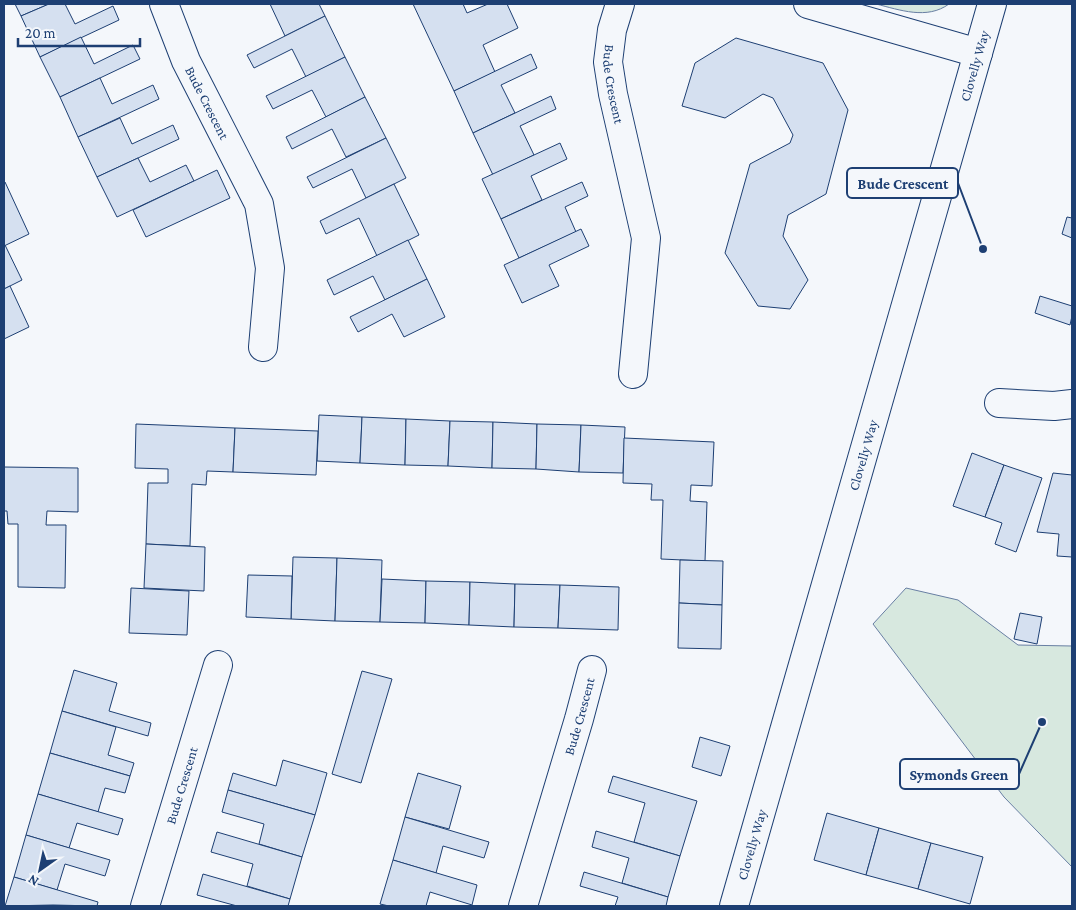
<svg xmlns="http://www.w3.org/2000/svg" width="1076" height="910" font-family="'Crimson Pro',serif">
<rect width="100%" height="100%" fill="#f4f7fb"/>
<g fill="#d7e8df" stroke="#687fa3">
<path d="M876,4H949C927,20 900,10 876,4Z"/>
<polygon points="906,588 958,600 1018,645 1072,646 1072,867 1004,797 873,624"/>
</g>
<g fill="#d5e0f0" stroke="#1d3f73">
<polygon points="15,4 49,4 21,16"/>
<polygon points="49,4 65,4 75,24 113,6 119,20 40,57 21,16"/>
<polygon points="270,4 319,4 325,16 285,36"/>
<polygon points="413,4 463,4 467,13 488,4 507,4 518,28 483,45 495,72 454,91"/>
<polygon points="325,16 345,57 306,77 292,49 254,68 247,55"/>
<polygon points="81,37 94,64 133,45 140,59 60,97 40,57"/>
<polygon points="736,38 823,63 848,110 826,194 788,215 783,236 808,280 790,309 758,306 725,253 750,164 790,143 793,135 773,98 763,94 725,118 682,106 695,63"/>
<polygon points="531,54 537,68 501,85 515,113 473,133 454,91"/>
<polygon points="345,57 365,97 326,117 312,90 273,109 266,96"/>
<polygon points="100,78 112,104 153,85 159,99 78,137 60,97"/>
<polygon points="551,96 556,109 520,126 534,155 493,175 473,133"/>
<polygon points="365,97 386,138 346,157 332,129 292,149 286,137"/>
<polygon points="120,118 132,144 173,125 179,139 97,177 78,137"/>
<polygon points="386,138 406,178 366,198 352,169 313,188 307,177"/>
<polygon points="560,143 567,159 531,176 542,200 501,219 482,179"/>
<polygon points="138,158 150,182 186,165 194,181 117,217 97,177"/>
<polygon points="217,170 230,198 146,237 133,210"/>
<polygon points="5,182 29,234 4,246 4,183"/>
<polygon points="582,182 588,196 565,207 576,232 519,258 501,219"/>
<polygon points="394,184 419,235 377,256 359,218 326,234 320,221"/>
<polygon points="1067,217 1072,218 1072,238 1062,234"/>
<polygon points="581,229 589,246 549,265 559,286 522,303 504,265"/>
<polygon points="408,240 427,279 385,300 373,276 334,295 327,280"/>
<polygon points="5,245 22,280 4,289 4,246"/>
<polygon points="427,279 445,317 404,337 392,314 358,332 350,317"/>
<polygon points="10,286 29,327 4,339 4,289"/>
<polygon points="1040,296 1072,306 1072,316 1070,325 1035,313"/>
<polygon points="319,415 362,417 360,463 317,461"/>
<polygon points="362,417 406,419 405,465 360,463"/>
<polygon points="406,419 450,421 448,466 405,465"/>
<polygon points="450,421 493,422 492,468 448,466"/>
<polygon points="493,422 537,424 536,469 492,468"/>
<polygon points="136,424 235,428 233,472 207,471 206,485 192,484 190,546 146,544 148,483 168,483 168,469 135,468"/>
<polygon points="537,424 581,425 579,472 536,469"/>
<polygon points="581,425 625,427 623,473 579,472"/>
<polygon points="235,428 318,431 316,475 233,472"/>
<polygon points="624,438 714,442 712,486 691,485 690,501 707,502 705,561 661,559 663,500 651,500 652,484 623,483"/>
<polygon points="972,453 1004,465 985,517 953,506"/>
<polygon points="1004,465 1042,478 1016,552 995,544 1002,523 985,517"/>
<polygon points="4,467 78,468 78,512 47,511 46,525 66,525 65,588 18,587 18,524 8,524 7,511 4,511"/>
<polygon points="1053,473 1072,475 1072,557 1057,556 1059,534 1037,532"/>
<polygon points="146,544 205,547 204,591 144,588"/>
<polygon points="293,557 337,558 335,621 291,619"/>
<polygon points="337,558 382,560 380,622 335,621"/>
<polygon points="680,560 723,561 722,605 679,603"/>
<polygon points="248,575 292,576 291,619 246,617"/>
<polygon points="382,579 426,581 425,623 380,622"/>
<polygon points="426,581 470,582 469,625 425,623"/>
<polygon points="470,582 515,584 514,627 469,625"/>
<polygon points="515,584 560,585 558,628 514,627"/>
<polygon points="560,585 619,587 618,630 558,628"/>
<polygon points="131,588 189,591 187,635 129,633"/>
<polygon points="679,603 722,605 721,649 678,648"/>
<polygon points="1020,613 1042,617 1037,644 1014,639"/>
<polygon points="74,670 117,683 109,711 151,723 148,736 62,711"/>
<polygon points="362,671 392,679 361,783 332,774"/>
<polygon points="62,711 116,727 108,755 134,763 130,776 50,753"/>
<polygon points="700,737 730,746 721,776 692,767"/>
<polygon points="50,753 130,776 125,793 105,788 98,812 38,794"/>
<polygon points="283,760 327,773 315,815 228,790 233,773 276,786"/>
<polygon points="418,773 461,786 449,829 405,817"/>
<polygon points="613,776 697,801 680,856 634,842 645,803 608,792"/>
<polygon points="228,790 315,815 302,857 259,844 264,824 222,812"/>
<polygon points="38,794 123,819 118,835 77,823 69,848 26,835"/>
<polygon points="827,813 879,828 866,875 814,860"/>
<polygon points="405,817 489,842 484,858 443,846 436,873 393,860"/>
<polygon points="879,828 931,843 918,889 866,875"/>
<polygon points="596,831 680,856 668,897 622,883 629,858 592,847"/>
<polygon points="217,832 302,857 290,899 247,886 253,864 211,852"/>
<polygon points="26,835 110,860 105,876 65,864 57,890 14,877"/>
<polygon points="931,843 983,857 970,904 918,889"/>
<polygon points="393,860 477,885 472,905 430,892 426,906 389,906 380,904"/>
<polygon points="584,872 668,897 666,906 615,906 618,897 580,886"/>
<polygon points="203,874 290,899 288,906 237,906 197,895"/>
<polygon points="14,877 98,902 97,906 53,905 5,906"/>
</g>
<g fill="none" stroke-linecap="round" stroke-linejoin="round">
<g stroke="#1d3f73" stroke-width="30">
<g id="street">
<path id="s1" d="M164,4L186,61L259,204L270,268L263,347"/>
<path id="s2" d="M620,4L612,30L608,62L613,94L646,238L633,374"/>
<polyline points="808,4 978,53"/>
<polyline points="999,403 1054,406 1072,404"/>
<path id="s3" d="M145,906L218,665"/>
<path id="s4" d="M523,906L579,719L592,670"/>
</g>
</g>
<g stroke="#1d3f73" stroke-width="30">
<g id="secondary">
<path id="s5" d="M734,906L992,4"/>
</g>
</g>
<use href="#street" stroke="#f4f7fb" stroke-width="28"/>
<use href="#secondary" stroke="#f4f7fb" stroke-width="28"/>
</g>
<g text-anchor="middle" stroke-width="4" stroke-linejoin="round" paint-order="stroke">
<g font-size="14" fill="#1d3f73" stroke="#f4f7fb">
<text dy="5" stroke="none"><textPath href="#s5" startOffset="874">Clovelly Way</textPath></text>
<text dy="5" stroke="none"><textPath href="#s2" startOffset="82">Bude Crescent</textPath></text>
<text dy="5" stroke="none"><textPath href="#s1" startOffset="108">Bude Crescent</textPath></text>
<text dy="5" stroke="none"><textPath href="#s5" startOffset="469">Clovelly Way</textPath></text>
<text dy="5" stroke="none"><textPath href="#s4" startOffset="198">Bude Crescent</textPath></text>
<text dy="5" stroke="none"><textPath href="#s3" startOffset="126">Bude Crescent</textPath></text>
<text dy="5" stroke="none"><textPath href="#s5" startOffset="64">Clovelly Way</textPath></text>
</g>
</g>
<path fill="none" stroke="#1d3f73" stroke-width="2" d="M983 249L958 183M1042 722L1019 774"/>
<g fill="#1d3f73" stroke="#f4f7fb" stroke-width="2">
<circle cx="983" cy="249" r="5"/>
<circle cx="1042" cy="722" r="5"/>
</g>
<g fill="#f4f7fb" stroke="#1d3f73" stroke-width="2">
<rect x="847" y="168" width="111" height="30" rx="5"/>
<rect x="900" y="759" width="119" height="30" rx="5"/>
</g>
<g font-size="15" text-anchor="middle" font-weight="bold" fill="#1d3f73">
<text x="903" y="189">Bude Crescent</text>
<text x="959" y="780">Symonds Green</text>
</g>
<rect width="1076" height="910" fill="none" stroke="#1d3f73" stroke-width="10"/>
<g transform="translate(40 870) rotate(213)" stroke="#f4f7fb" stroke-width="4" paint-order="stroke">
<path d="M0-4L9 19L0 12L-9 19Z" fill="#1d3f73"/>
<text y="-8" font-size="14" font-weight="bold" text-anchor="middle" fill="#1d3f73">N</text>
</g>
<path d="M18 38v8h122v-8" fill="none" stroke="#1d3f73" stroke-width="2.5"/>
<text x="25" y="38" font-size="15" fill="#1d3f73" stroke="#f4f7fb" stroke-width="4" paint-order="stroke">20 m</text>
</svg>
